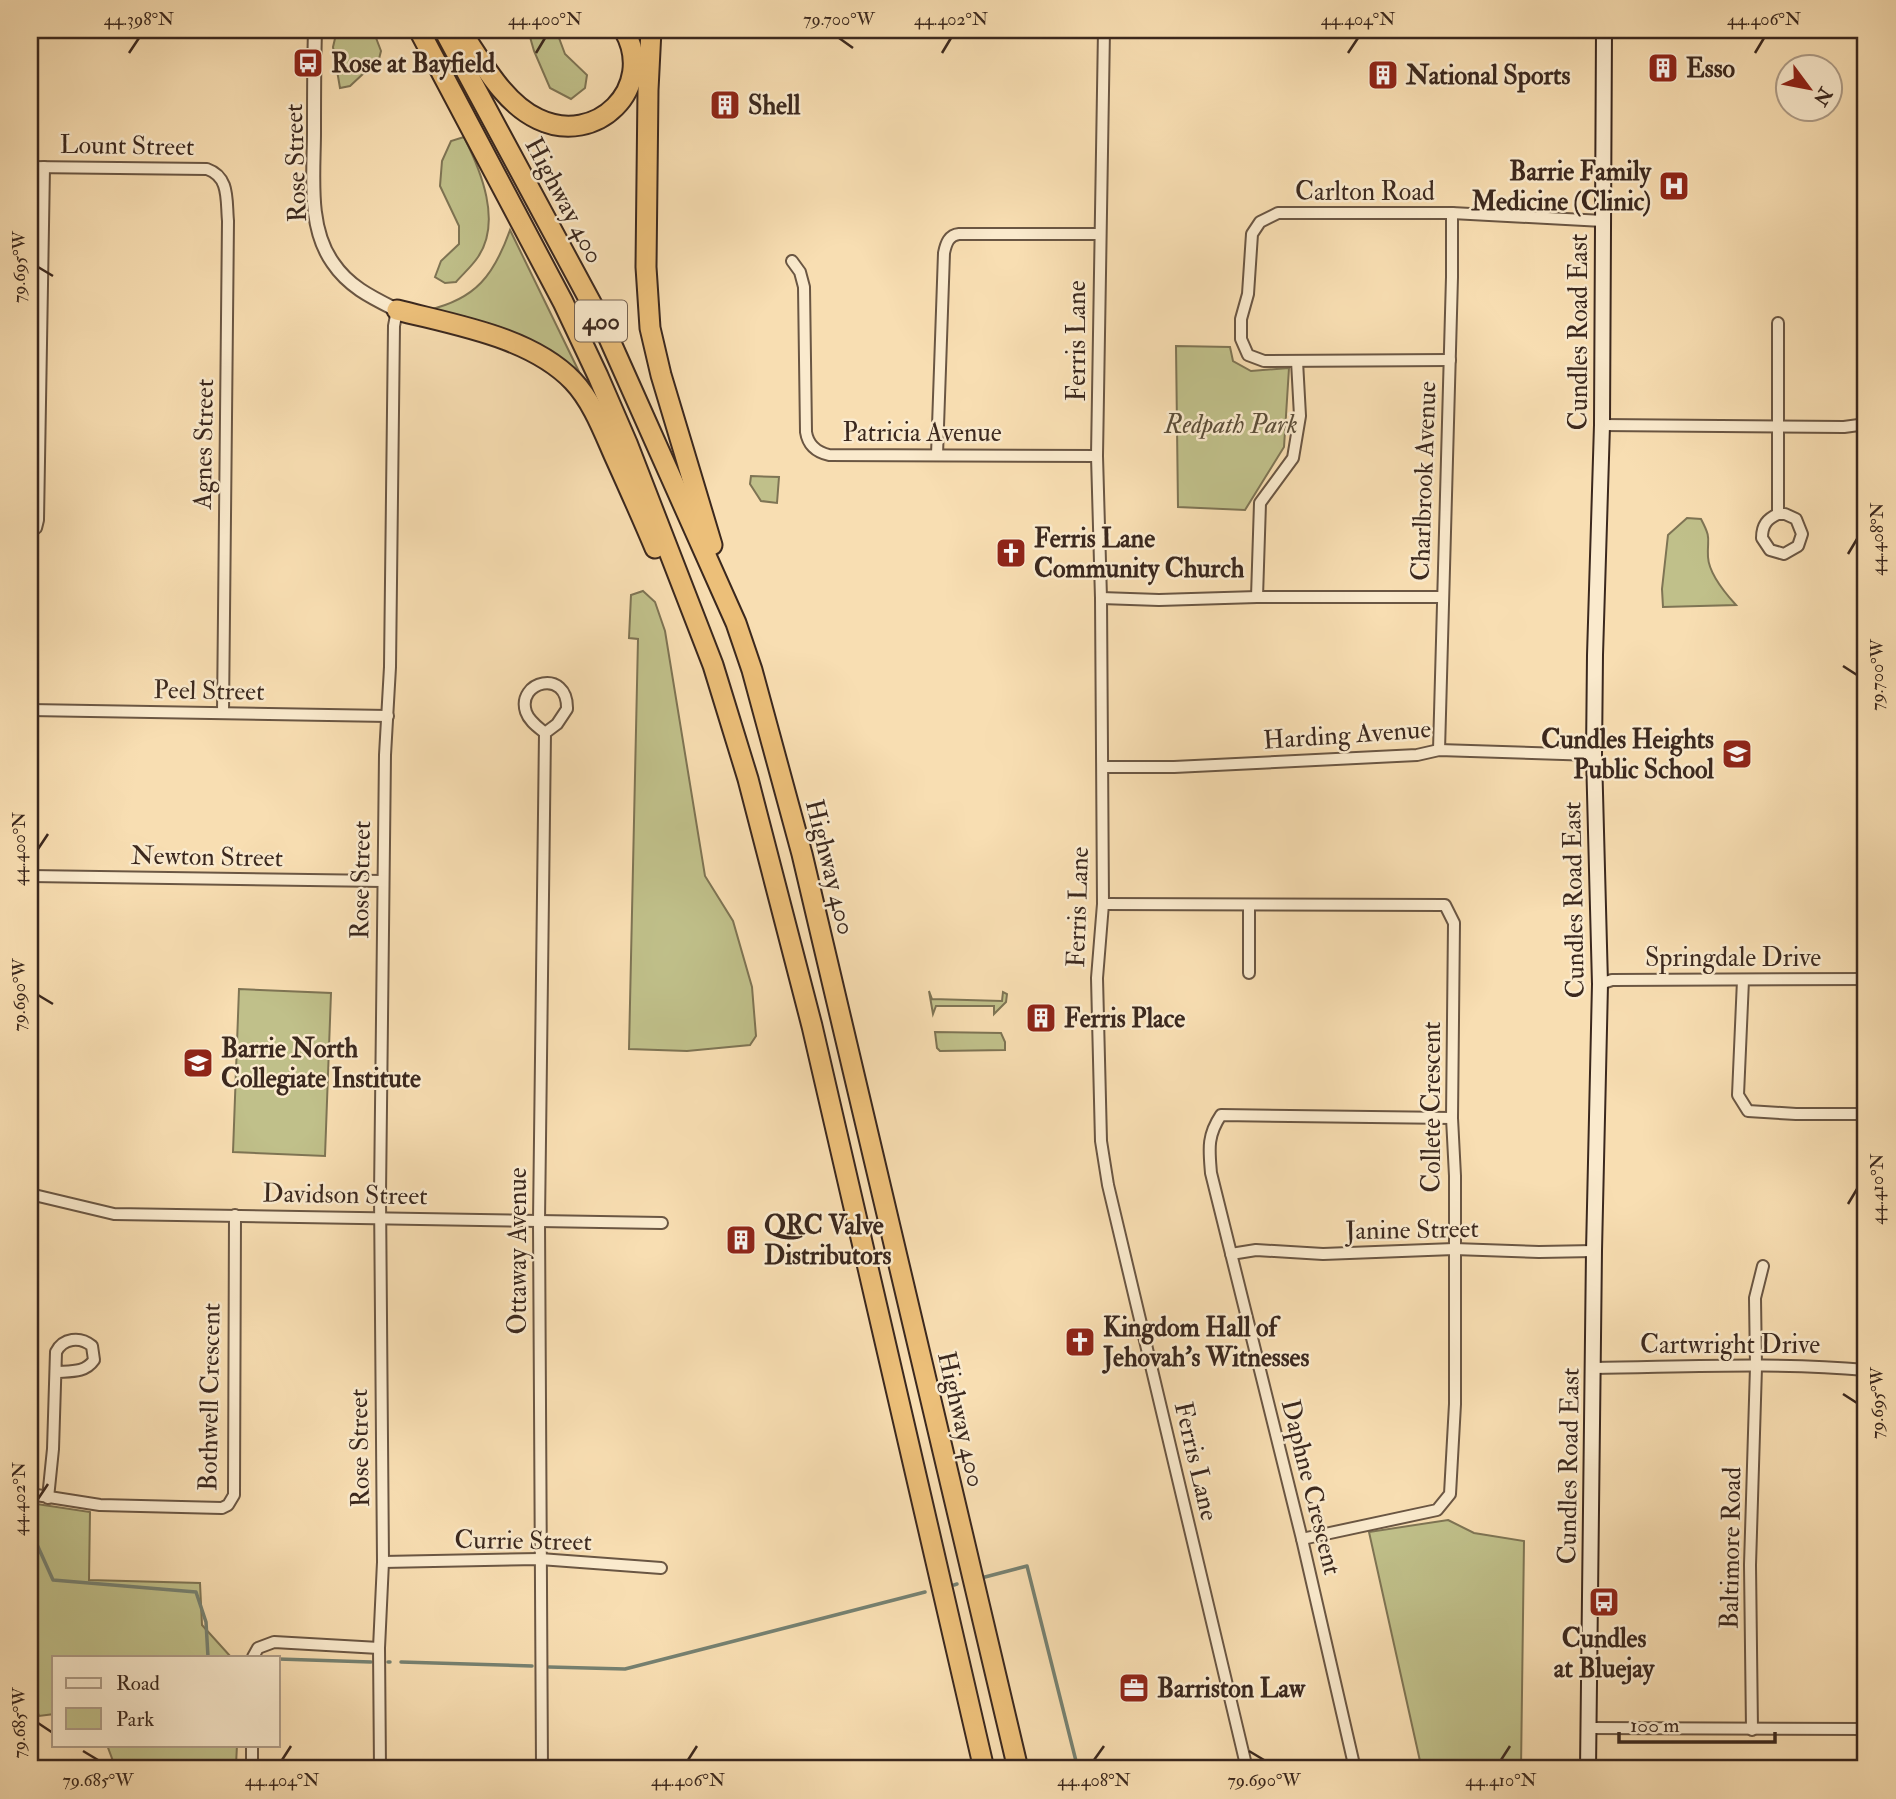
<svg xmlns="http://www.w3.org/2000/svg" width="1896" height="1799" font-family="'IM FELL Double Pica',serif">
<rect width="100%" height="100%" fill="#f8deb2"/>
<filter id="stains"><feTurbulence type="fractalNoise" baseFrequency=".00286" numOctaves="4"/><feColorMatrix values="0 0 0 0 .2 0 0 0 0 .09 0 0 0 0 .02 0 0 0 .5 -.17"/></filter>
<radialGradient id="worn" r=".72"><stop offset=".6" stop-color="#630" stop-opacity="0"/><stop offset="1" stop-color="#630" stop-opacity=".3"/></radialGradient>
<g fill="#c0c08a" stroke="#7e7454" stroke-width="2">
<polygon points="337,30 373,30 381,51 379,59 350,86 340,88 333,47"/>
<polygon points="528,30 556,30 565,54 587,75 585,88 571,99 550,88 534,51"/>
<path d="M464,137C481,171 502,222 478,257C472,266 463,274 456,282L445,283L435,277L441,261L459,244V226L440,186L442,161L451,141Z"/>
<path d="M510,230L585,384L428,310C476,299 494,275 510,230Z"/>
<polygon points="1176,346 1230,347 1233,361 1251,371 1289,368 1284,447 1245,510 1178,507"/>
<polygon points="751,476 779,477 777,503 761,501 750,484"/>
<path d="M1687,518L1701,519C1712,540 1707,537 1708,557C1709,574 1725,593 1736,605L1663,607L1662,589L1668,535Z"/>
<polygon points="643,591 655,602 665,631 705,876 733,921 752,987 756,1036 750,1045 687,1051 629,1049 638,639 629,638 631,595"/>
<polygon points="30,721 38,721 36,811 30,811"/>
<polygon points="239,989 331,993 325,1156 233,1152"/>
<polygon points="929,991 932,999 1002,1001 1003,992 1007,994 1006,1002 994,1014 994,1006 936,1006 933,1014"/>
<polygon points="935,1032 1001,1033 1005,1042 1005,1050 940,1051 937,1048"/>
<polygon points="30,1503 90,1512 89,1580 200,1583 202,1625 231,1657 54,1657 54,1714 39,1716 30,1689"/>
<polygon points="1448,1520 1474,1533 1524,1541 1521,1769 1481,1769 1420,1761 1369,1532"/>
<polygon points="107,1745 237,1745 236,1765 181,1765 181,1769 116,1769"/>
</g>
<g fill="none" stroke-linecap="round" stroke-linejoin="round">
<g stroke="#768171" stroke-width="3.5">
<polyline points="30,1529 53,1580 196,1592 206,1622 208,1657 224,1657"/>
<polyline points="985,1577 1027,1566 1078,1769"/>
<polyline points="954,1585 957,1584"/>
<polyline points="278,1659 371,1662"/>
<polyline points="388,1662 390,1662"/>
<polyline points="401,1662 532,1666"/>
<polyline points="549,1667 625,1669 925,1592"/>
</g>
<g stroke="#6a5643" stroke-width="14">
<g id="minor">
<polyline points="1104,30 1097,456 1101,598 1103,904 1097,978 1101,1141 1108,1185 1247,1769"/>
<path d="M30,167L207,169C230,177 226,200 228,221L223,712"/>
<path d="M792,261L800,272L804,287L806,432C808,445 816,452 829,455L1097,456"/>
<polyline points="1450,360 1264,361 1248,355 1241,339 1241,319 1248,294 1252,234 1260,222 1278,213 1452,213 1603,221"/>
<polyline points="1602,425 1844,427 1866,424"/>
<path d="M937,455L944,253C946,243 949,235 959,234H1100"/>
<path d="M1778,514C1767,519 1762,525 1762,538L1770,550L1784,554L1798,546L1802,534L1796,519L1785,514H1778V323"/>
<polyline points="30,531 36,528 38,520 44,167"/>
<polyline points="1257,597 1260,503 1293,458 1300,416 1297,361"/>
<polyline points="1101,598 1159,600 1257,597 1442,597"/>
<polyline points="30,710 388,716"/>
<polyline points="1439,750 1452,277 1452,213"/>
<polyline points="1103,767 1174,767 1417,755 1439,750 1594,755"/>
<polyline points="30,876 383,881"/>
<polyline points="1103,904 1445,905 1454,923 1452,1118 1455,1176 1455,1404 1450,1494 1437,1510 1302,1539"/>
<polyline points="1249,973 1249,906"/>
<polyline points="1743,980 1738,1095 1748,1111 1796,1114 1866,1114"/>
<polyline points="1600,984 1612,980 1866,979"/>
<polyline points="30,1194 114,1214 662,1223"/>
<polyline points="1231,1254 1256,1250 1323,1254 1454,1249 1539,1252 1594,1251"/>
<path d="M1594,1368C1684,1367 1777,1362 1866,1370"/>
<polyline points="30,1494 100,1505 222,1508 228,1505 234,1495 235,1215"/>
<path d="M48,1498L53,1449L56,1352C63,1338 80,1336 92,1346L94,1360C85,1373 71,1371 56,1372"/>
<polyline points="383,1562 540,1559 661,1568"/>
<polyline points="253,1657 258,1648 274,1642 379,1648"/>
<polyline points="1589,1728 1866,1729"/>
<polyline points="1752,1730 1750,1565 1756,1367 1755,1298 1763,1266"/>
<polyline points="252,1745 252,1769"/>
<polyline points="380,1769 379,1648 383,1562 380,1195 385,755 390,667 394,326 397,310"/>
<path d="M542,1769L539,1221L545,733C538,727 529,721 526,712C516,681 568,668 567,709L557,724L545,733"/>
<path d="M1355,1769L1302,1539L1211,1173C1209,1149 1207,1136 1221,1115L1452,1118"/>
</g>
</g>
<g stroke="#6a5643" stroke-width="16">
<g id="tertiary">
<path d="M315,30C314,64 314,98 314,132C314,174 307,227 333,263C349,287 373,298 397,310"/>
<polyline points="30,1752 32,1769"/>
</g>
</g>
<g stroke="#3b281e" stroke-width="18">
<polyline id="secondary" points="1588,1769 1594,1251 1600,984 1594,755 1595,655 1602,425 1604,30"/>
</g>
<g stroke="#3b281e" stroke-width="23">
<g id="motorway">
<polyline points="419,30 563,302 598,376 627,443 713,665 748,779 812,1026 984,1769"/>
<polyline points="444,30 603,325 736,623 752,670 802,854 1018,1769"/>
<path d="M460,30C481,60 503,103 538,119C596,147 657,88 624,30"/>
<polyline points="651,30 648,90 646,267 650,328 661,375 712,545"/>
<path d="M397,310C455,325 531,337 573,381C592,401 603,430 614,455C628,486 642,517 655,548"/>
</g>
</g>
<use href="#minor" stroke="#faeacd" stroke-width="10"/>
<use href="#tertiary" stroke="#faeacd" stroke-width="12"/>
<use href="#secondary" stroke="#faeacd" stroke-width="14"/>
<use href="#motorway" stroke="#ecbf79" stroke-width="19"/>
</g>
<path fill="none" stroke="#3b281e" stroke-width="2.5" d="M839,38L853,48M129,53L139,38M536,53L545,38M942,53L951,38M1348,53L1358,38M1755,53L1764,38M38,267L53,276M1848,554L1857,539M1843,666L1857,675M38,849L48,834M38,995L53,1004M1848,1204L1857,1189M1843,1394L1857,1403M38,1499L48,1484M38,1723L53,1733M83,1751L98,1760M1249,1751L1264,1760M282,1760L291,1746M688,1760L697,1746M1094,1760L1104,1746M1501,1760L1510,1746"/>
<defs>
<g id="bus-square" transform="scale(1.575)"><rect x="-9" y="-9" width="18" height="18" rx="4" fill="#8f2418" stroke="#faeacd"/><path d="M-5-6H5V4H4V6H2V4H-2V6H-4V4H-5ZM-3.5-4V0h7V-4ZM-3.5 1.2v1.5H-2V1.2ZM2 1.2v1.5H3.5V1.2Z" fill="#fff"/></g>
<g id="building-square" transform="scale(1.575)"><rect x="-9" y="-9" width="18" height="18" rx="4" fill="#8f2418" stroke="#faeacd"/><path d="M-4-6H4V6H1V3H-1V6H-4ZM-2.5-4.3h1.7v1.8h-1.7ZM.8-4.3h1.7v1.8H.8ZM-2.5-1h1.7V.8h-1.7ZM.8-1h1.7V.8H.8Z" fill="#fff"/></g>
<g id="hospital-square" transform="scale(1.575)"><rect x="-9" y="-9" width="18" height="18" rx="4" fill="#8f2418" stroke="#faeacd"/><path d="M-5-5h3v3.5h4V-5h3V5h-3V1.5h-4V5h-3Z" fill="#fff"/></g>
<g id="church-square" transform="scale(1.575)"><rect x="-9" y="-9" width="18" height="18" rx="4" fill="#8f2418" stroke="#faeacd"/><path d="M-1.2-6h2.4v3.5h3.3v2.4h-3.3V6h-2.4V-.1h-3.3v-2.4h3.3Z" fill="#fff"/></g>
<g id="school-square" transform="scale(1.575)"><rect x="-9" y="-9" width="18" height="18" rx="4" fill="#8f2418" stroke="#faeacd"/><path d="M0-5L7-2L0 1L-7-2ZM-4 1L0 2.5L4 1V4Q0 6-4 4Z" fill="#fff"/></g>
<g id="office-square" transform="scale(1.575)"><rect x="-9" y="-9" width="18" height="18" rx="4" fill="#8f2418" stroke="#faeacd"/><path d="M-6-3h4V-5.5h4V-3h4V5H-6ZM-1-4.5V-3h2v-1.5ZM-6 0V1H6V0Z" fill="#fff"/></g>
</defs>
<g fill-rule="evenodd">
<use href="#bus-square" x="308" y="63"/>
<use href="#building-square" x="1663" y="68"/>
<use href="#building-square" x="1383" y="75"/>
<use href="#building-square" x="725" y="105"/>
<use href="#hospital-square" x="1674" y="186"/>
<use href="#church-square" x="1011" y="553"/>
<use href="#school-square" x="1737" y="754"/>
<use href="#building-square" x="1041" y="1018"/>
<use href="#school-square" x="198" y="1063"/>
<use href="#building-square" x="741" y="1240"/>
<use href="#church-square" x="1080" y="1342"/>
<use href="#bus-square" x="1604" y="1602"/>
<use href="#office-square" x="1134" y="1688"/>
</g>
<g text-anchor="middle" stroke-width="5" stroke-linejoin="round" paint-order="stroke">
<rect fill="#faeacd" stroke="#746252" stroke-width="2" x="575" y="300.5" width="52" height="41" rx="5"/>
<g font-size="24" font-weight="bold" fill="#3b281e">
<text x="601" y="329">400</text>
</g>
<g font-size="26" font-weight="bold" fill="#3b281e" stroke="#faeacd" text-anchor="start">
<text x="331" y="72">Rose at Bayfield</text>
<text x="1686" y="77">Esso</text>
<text x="1406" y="84">National Sports</text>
<text x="748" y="114">Shell</text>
<text x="1651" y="180" text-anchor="end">Barrie Family<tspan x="1651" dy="30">Medicine (Clinic)</tspan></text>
<text x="1034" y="547">Ferris Lane<tspan x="1034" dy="30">Community Church</tspan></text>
<text x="1714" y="748" text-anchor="end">Cundles Heights<tspan x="1714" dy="30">Public School</tspan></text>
<text x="1064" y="1027">Ferris Place</text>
<text x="221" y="1057">Barrie North<tspan x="221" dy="30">Collegiate Institute</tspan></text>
<text x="764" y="1234">QRC Valve<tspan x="764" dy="30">Distributors</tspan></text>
<text x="1103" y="1336">Kingdom Hall of<tspan x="1103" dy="30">Jehovah's Witnesses</tspan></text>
<text x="1604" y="1647" text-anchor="middle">Cundles<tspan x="1604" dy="30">at Bluejay</tspan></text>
<text x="1157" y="1697">Barriston Law</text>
</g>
<g font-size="26" fill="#3b281e" stroke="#faeacd">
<text transform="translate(127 145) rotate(1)" y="9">Lount Street</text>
<text transform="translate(295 163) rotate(-92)" y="9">Rose Street</text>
<text x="1365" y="200">Carlton Road</text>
<text transform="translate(565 200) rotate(62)" y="9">Highway 400</text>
<text transform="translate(1578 332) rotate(-90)" y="9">Cundles Road East</text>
<text transform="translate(1076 341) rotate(-90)" y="9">Ferris Lane</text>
<text x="922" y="441">Patricia Avenue</text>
<text transform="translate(203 444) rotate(-89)" y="9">Agnes Street</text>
<text transform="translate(1423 481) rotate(-88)" y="9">Charlbrook Avenue</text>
<text transform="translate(209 690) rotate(1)" y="9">Peel Street</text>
<text transform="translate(1347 734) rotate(-4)" y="9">Harding Avenue</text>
<text transform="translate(207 856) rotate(1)" y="9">Newton Street</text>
<text transform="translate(831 867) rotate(76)" y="9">Highway 400</text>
<text transform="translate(360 880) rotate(-89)" y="9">Rose Street</text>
<text transform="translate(1573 900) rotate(-91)" y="9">Cundles Road East</text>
<text transform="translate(1077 907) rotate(-88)" y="9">Ferris Lane</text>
<text x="1733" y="966">Springdale Drive</text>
<text transform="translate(1431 1107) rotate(-90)" y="9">Collete Crescent</text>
<text transform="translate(345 1194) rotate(1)" y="9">Davidson Street</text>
<text transform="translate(1412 1229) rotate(-1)" y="9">Janine Street</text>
<text transform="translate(517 1251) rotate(-90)" y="9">Ottaway Avenue</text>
<text x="1730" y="1353">Cartwright Drive</text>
<text transform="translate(209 1397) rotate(-89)" y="9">Bothwell Crescent</text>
<text transform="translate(962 1419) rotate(77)" y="9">Highway 400</text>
<text transform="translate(359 1448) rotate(-91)" y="9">Rose Street</text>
<text transform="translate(1197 1461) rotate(77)" y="9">Ferris Lane</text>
<text transform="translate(1568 1466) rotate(-89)" y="9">Cundles Road East</text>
<text transform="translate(1312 1487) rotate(76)" y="9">Daphne Crescent</text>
<text transform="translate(523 1540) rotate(1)" y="9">Currie Street</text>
<text transform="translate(1730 1548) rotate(-89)" y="9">Baltimore Road</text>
</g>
<g font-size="26" font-style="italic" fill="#5c4e39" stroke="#faeacd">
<text x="1231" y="433">Redpath Park</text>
</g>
</g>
<rect width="1896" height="1799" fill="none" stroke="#f8deb2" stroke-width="77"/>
<rect x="52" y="1656" width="228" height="91" fill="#faeacd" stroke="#ae9c87" stroke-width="2"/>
<rect x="66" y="1678" width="35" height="10" fill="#faeacd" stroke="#ae9c87" stroke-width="2"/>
<text x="116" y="1690" font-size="21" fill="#3b281e">Road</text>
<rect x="66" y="1708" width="35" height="21" fill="#c0c08a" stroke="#ae9c87" stroke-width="2"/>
<text x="116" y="1726" font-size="21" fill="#3b281e">Park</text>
<g transform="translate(1809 88) rotate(122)"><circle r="33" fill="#faeacd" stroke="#ae9c87" stroke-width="2"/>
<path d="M0-5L12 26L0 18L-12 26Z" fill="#8f2418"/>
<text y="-10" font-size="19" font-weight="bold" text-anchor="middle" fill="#3b281e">N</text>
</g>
<path d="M1619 1732v10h156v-10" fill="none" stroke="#3b281e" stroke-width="3.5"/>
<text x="1630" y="1732" font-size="21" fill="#3b281e" stroke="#faeacd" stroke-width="5" paint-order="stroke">100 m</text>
<rect x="38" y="38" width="1819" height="1722" fill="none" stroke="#3b281e" stroke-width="2.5"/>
<g font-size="18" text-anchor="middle" fill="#3b281e">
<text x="139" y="25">44.398°N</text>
<text x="545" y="25">44.400°N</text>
<text x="839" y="25">79.700°W</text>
<text x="951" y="25">44.402°N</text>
<text x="1358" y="25">44.404°N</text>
<text x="1764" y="25">44.406°N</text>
<text transform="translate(19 267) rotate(-90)" y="6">79.695°W</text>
<text transform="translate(1877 539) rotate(-90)" y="6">44.408°N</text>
<text transform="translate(1877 675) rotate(-90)" y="6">79.700°W</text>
<text transform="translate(19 849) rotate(-90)" y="6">44.400°N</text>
<text transform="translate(19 995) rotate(-90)" y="6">79.690°W</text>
<text transform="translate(1877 1189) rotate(-90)" y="6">44.410°N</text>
<text transform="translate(1877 1403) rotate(-90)" y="6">79.695°W</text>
<text transform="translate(19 1499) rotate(-90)" y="6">44.402°N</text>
<text transform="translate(19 1723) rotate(-90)" y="6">79.685°W</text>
<text x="98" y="1786">79.685°W</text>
<text x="282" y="1786">44.404°N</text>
<text x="688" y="1786">44.406°N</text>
<text x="1094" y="1786">44.408°N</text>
<text x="1264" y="1786">79.690°W</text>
<text x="1501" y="1786">44.410°N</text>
</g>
<rect width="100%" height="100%" filter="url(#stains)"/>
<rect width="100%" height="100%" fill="url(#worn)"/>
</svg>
